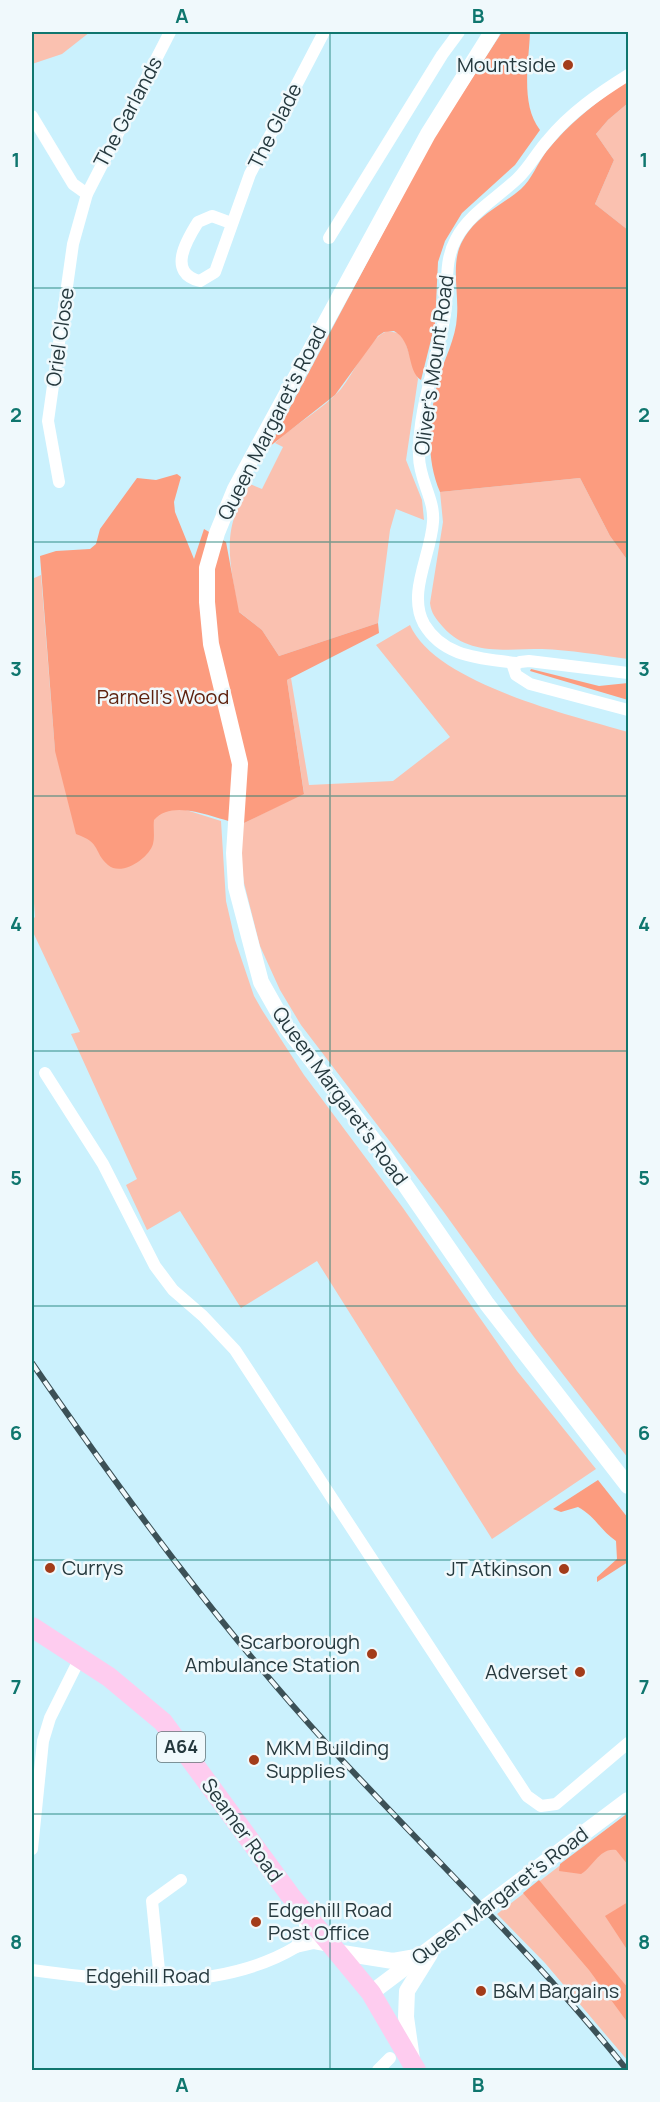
<svg xmlns="http://www.w3.org/2000/svg" width="660" height="2102" font-family="Manrope,sans-serif">
<rect width="100%" height="100%" fill="#cbf1fd"/>
<g fill="#fac1b0">
<polygon points="32,32 90,32 62,54 32,64"/>
<polygon points="628,103 628,230 595,204 614,160 596,134 608,120"/>
<path d="M387,331L398,333L404,339L418,379L406,460L422,500L424,520L396,509L390,530L378,623L279,656L262,630L238,611C230,558 220,532 250,484L262,489L283,447L275,443C295,424 322,410 341,389C354,373 369,338 387,331Z"/>
<path d="M580,478L610,536L628,561V659C600,655 570,650 542,649C507,649 468,656 443,627C436,619 431,613 430,603L443,522L440,492Z"/>
<polygon points="41,575 55,751 163,807 186,810 221,821 226,901 235,940 254,996 262,1010 304,1075 403,1208 517,1371 596,1469 492,1539 317,1261 241,1308 180,1211 147,1230 126,1185 137,1179 71,1034 80,1032 32,930 32,920 35,917 34,903 32,903 32,579"/>
<path d="M410,625C435,683 570,715 628,732V1458L534,1337L443,1211L301,1025L280,990L260,946L244,883L241,861L242,824L304,793L287,680L291,678L309,785L393,781L450,737L376,645Z"/>
<polygon points="628,1813 628,2061 545,1963 497,1914"/>
</g>
<g fill="#fc9c7f">
<path d="M502,32H530C529,62 520,104 540,130L515,165L462,213L445,241L438,262L435,324L421,380C406,370 414,342 394,331L384,332L378,336L335,395L269,447L433,139Z"/>
<path d="M628,81V103L608,120L596,134L614,160L595,204L628,230V561L610,536L580,478L440,492C425,457 429,417 438,381C444,359 456,339 457,316C459,291 450,262 463,240C477,215 500,207 521,189C532,179 537,164 546,152C568,124 598,100 628,81Z"/>
<path d="M177,474L181,477L174,502L175,512L194,559L204,529L226,542L239,612L262,630L279,656L378,623L379,633L287,680L304,794L242,824C216,820 174,797 154,820C153,828 155,836 153,844C149,858 122,877 108,865C93,852 102,843 76,834L55,751L40,556L56,551L90,549L96,544L100,529L137,478L156,480Z"/>
<polygon points="531,669 599,686 628,683 628,700 530,671"/>
<path d="M598,1480L628,1518V1562L597,1582V1577L617,1559L616,1541C601,1531 595,1516 578,1507L561,1512L553,1509Z"/>
<path d="M628,1813V1865L616,1850C600,1847 593,1867 581,1874L559,1871L560,1864Z"/>
<polygon points="539,1880 628,1988 628,2023 589,1970 523,1893"/>
<polygon points="628,1902 628,1951 605,1916"/>
</g>
<g fill="none" stroke-linecap="round" stroke-linejoin="round">
<g stroke="#fff" stroke-width="12">
<polyline points="32,116 73,184 87,194"/>
<path d="M231,223L212,216L198,222C186,241 167,273 200,281L215,272L250,174L324,32"/>
<polyline points="329,238 442,55 459,32"/>
<polyline points="59,482 48,421 73,244 87,194 170,32"/>
<path d="M516,663C481,658 444,658 424,624C407,593 431,555 433,522C435,499 419,480 419,456C418,408 437,362 445,314C449,288 443,263 456,239C469,214 497,198 517,179C529,168 537,152 548,140C570,113 599,93 628,75"/>
<polyline points="628,673 529,661 520,662 513,666 516,675 530,684 628,710"/>
<polyline points="45,1073 103,1164 155,1266 173,1290 203,1316 235,1350 527,1796 541,1806 556,1804 628,1743"/>
<polyline points="32,1849 43,1741 50,1718 80,1658"/>
<polyline points="305,1915 305,1931 296,1947 314,1943 330,1946"/>
<path d="M32,1970C117,1982 219,1993 296,1947"/>
<polyline points="160,1980 152,1901 181,1880"/>
<polyline points="378,2070 390,2058"/>
</g>
<g stroke="#fff" stroke-width="16">
<polyline points="492,32 428,134 235,489 217,533 207,568 207,602 211,644 240,764 234,853 236,887 261,982 287,1028 381,1150 487,1304 628,1486"/>
<polyline points="336,1952 393,1961 416,1957"/>
<polyline points="371,1993 628,1800"/>
<polyline points="412,2059 406,2017 407,1991 430,1954"/>
</g>
<polyline stroke="#feccef" stroke-width="20" points="32,1627 109,1677 163,1722 290,1895 371,1993 416,2070"/>
<g stroke="#3c5157" stroke-width="6">
<path id="rail" d="M32,1363C123,1495 219,1626 328,1745C428,1853 535,1955 627,2070"/>
</g>
<use href="#rail" stroke="#f0f9fc" stroke-width="4" stroke-dasharray="11" stroke-linecap="butt"/>
</g>
<path fill="none" stroke="#0f766e" stroke-width="1.5" stroke-opacity="0.55" d="M330,32V2070M32,288H628M32,542H628M32,796H628M32,1051H628M32,1306H628M32,1560H628M32,1814H628"/>
<g fill="#a33c1a" stroke="#f0f9fc" stroke-width="2">
<circle cx="568" cy="65" r="6"/>
<circle cx="50" cy="1568" r="6"/>
<circle cx="564" cy="1569" r="6"/>
<circle cx="372" cy="1654" r="6"/>
<circle cx="580" cy="1672" r="6"/>
<circle cx="254" cy="1760" r="6"/>
<circle cx="256" cy="1922" r="6"/>
<circle cx="481" cy="1991" r="6"/>
</g>
<g text-anchor="middle" stroke-width="5" stroke-linejoin="round" paint-order="stroke">
<rect fill="#f0f9fc" stroke="#637377" stroke-width="1.5" x="157" y="1732" width="48" height="30" rx="4.5"/>
<g font-size="18" font-weight="bold" fill="#26393e">
<text x="181" y="1753">A64</text>
</g>
<g font-size="20" fill="#26393e" stroke="#f0f9fc" text-anchor="end">
<text x="556" y="72">Mountside</text>
<text x="62" y="1575" text-anchor="start">Currys</text>
<text x="552" y="1576">JT Atkinson</text>
<text x="360" y="1649">Scarborough<tspan x="360" dy="23">Ambulance Station</tspan></text>
<text x="568" y="1679">Adverset</text>
<text x="266" y="1755" text-anchor="start">MKM Building<tspan x="266" dy="23">Supplies</tspan></text>
<text x="268" y="1917" text-anchor="start">Edgehill Road<tspan x="268" dy="23">Post Office</tspan></text>
<text x="493" y="1998" text-anchor="start">B&amp;M Bargains</text>
</g>
<g font-size="20" fill="#26393e" stroke="#f0f9fc">
<text transform="translate(128 112) rotate(-62)" y="7">The Garlands</text>
<text transform="translate(275 126) rotate(-63)" y="7">The Glade</text>
<text transform="translate(60 337) rotate(-82)" y="7">Oriel Close</text>
<text transform="translate(434 365) rotate(-82)" y="7">Oliver's Mount Road</text>
<text transform="translate(272 423) rotate(-63)" y="7">Queen Margaret's Road</text>
<text transform="translate(340 1096) rotate(54)" y="7">Queen Margaret's Road</text>
<text transform="translate(242 1830) rotate(54)" y="7">Seamer Road</text>
<text transform="translate(500 1896) rotate(-37)" y="7">Queen Margaret's Road</text>
<text x="148" y="1983">Edgehill Road</text>
</g>
<g font-size="20" fill="#5d220f" stroke="#f0f9fc">
<text x="163" y="704">Parnell's Wood</text>
</g>
</g>
<rect width="660" height="2102" fill="none" stroke="#f0f9fc" stroke-width="66"/>
<rect x="33" y="33" width="594" height="2036" fill="none" stroke="#0f766e" stroke-width="2"/>
<g font-size="20" text-anchor="middle" font-weight="bold" fill="#0f766e">
<text x="182" y="23">A</text>
<text x="478" y="23">B</text>
<text x="16" y="167">1</text>
<text x="644" y="167">1</text>
<text x="16" y="422">2</text>
<text x="644" y="422">2</text>
<text x="16" y="676">3</text>
<text x="644" y="676">3</text>
<text x="16" y="931">4</text>
<text x="644" y="931">4</text>
<text x="16" y="1185">5</text>
<text x="644" y="1185">5</text>
<text x="16" y="1440">6</text>
<text x="644" y="1440">6</text>
<text x="16" y="1694">7</text>
<text x="644" y="1694">7</text>
<text x="16" y="1949">8</text>
<text x="644" y="1949">8</text>
<text x="182" y="2092">A</text>
<text x="478" y="2092">B</text>
</g>
</svg>
